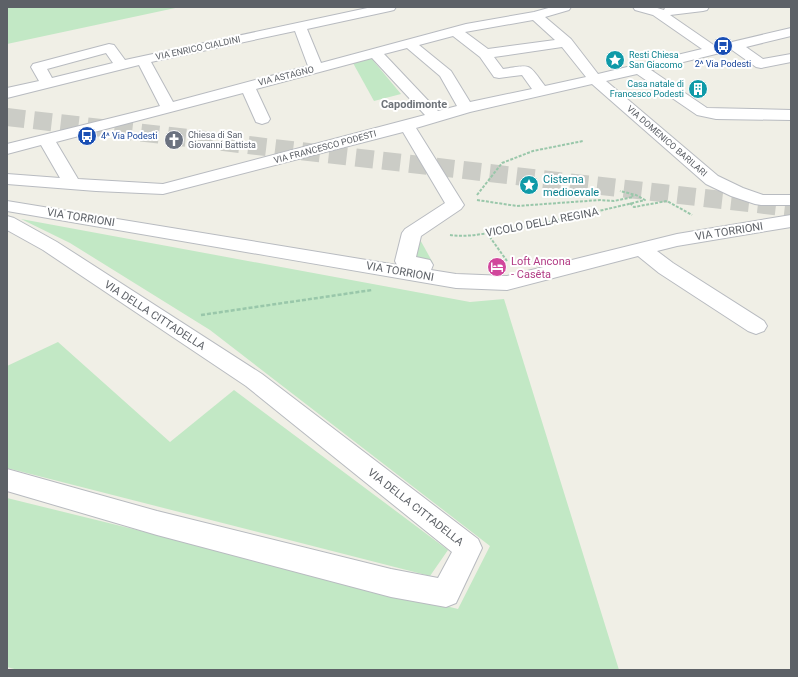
<svg xmlns="http://www.w3.org/2000/svg" width="798" height="677" font-family="Roboto,sans-serif">
<rect width="100%" height="100%" fill="#f0efe6"/>
<g fill="#c2e8c5">
<polygon points="7,7 180,7 7,44"/>
<polygon points="371,58 401,94 374,101 353,63"/>
<polygon points="21,219 470,302 504,299 619,670 18,670 7,667 7,498 458,609 490,546 210,330 70,243"/>
<polygon points="418,236 433,263 411,258"/>
<polygon points="58,342 170,442 234,390 448,550 430,576 7,468 7,366"/>
</g>
<g fill="none" stroke-linecap="round" stroke-linejoin="round">
<polyline stroke="#cbccc6" stroke-width="18" stroke-dasharray="18 9" stroke-linecap="butt" points="7,117 791,208"/>
<g stroke="#b8bbc0" stroke-width="2">
<g id="minor">
<path d="M372,7H396L394,10L390,11L307,29L321,63L466,24L534,12L552,7H571L569,10L545,17L571,39L598,74L702,49L653,15L635,10L633,7H654L664,10L665,8L671,7H709L707,10L703,11L670,15L715,46L791,28V36L746,47L763,59L791,54V62L761,68L756,67L732,50L651,70L707,108L791,110V120L716,119L697,115L637,74L606,81L718,176L743,188L763,195H791V205H761L755,204L731,196L706,184L592,84L470,112L416,128L464,205L461,209L421,236L416,257L430,260L433,265L431,270L456,274L507,276L677,234L791,215V227L677,246L657,251L673,263L764,321L767,326L764,331L756,334L748,331L659,273L638,256L507,290L456,288L7,211V201L397,265L395,261L402,233L405,229L445,203L403,132L163,194L96,191L7,184V174L60,178L41,145L7,154V144L160,106L139,65L7,98V88L39,81L31,67L33,64L109,44L114,45L125,60ZM533,20L555,40L488,49L465,32ZM295,31L308,66L173,102L151,62ZM453,36L480,57L494,77L499,78L522,75L532,89L470,102L451,71L419,45ZM562,47L586,77L545,86C527,62 532,65 503,69L494,57ZM407,48L440,76L457,106L438,111L384,54ZM106,53L113,63L52,78L47,69ZM372,58L425,115L163,184L78,179L56,142L243,93L256,122L262,124L268,122L270,119L256,89Z"/>
<polygon points="7,216 14,218 57,242 262,374 478,539 482,548 456,603 446,607 391,597 157,535 7,491 7,469 157,511 391,569 438,578 452,552 246,386 43,250 7,230"/>
</g>
</g>
<g stroke="#99c7aa" stroke-width="2" stroke-dasharray="3 1.5" stroke-linecap="butt">
<polyline points="477,195 502,163 533,151 583,141"/>
<polyline points="477,200 517,206 600,200 614,201 633,197 632,195"/>
<polyline points="630,203 634,207 667,201 692,215"/>
<polyline points="487,233 507,261"/>
<path d="M450,235C470,238 491,232 511,229C556,221 600,211 645,200L636,195L620,191"/>
</g>
<polyline stroke="#99c7aa" stroke-width="2.5" stroke-dasharray="4 2" stroke-linecap="butt" points="201,315 372,290"/>
<use href="#minor" fill="#fff" fill-rule="evenodd"/>
</g>
<defs>
<g id="bus-disc" transform="scale(1)"><circle r="9.5" fill="#1a4fb4" stroke="#fff"/><path d="M-5-6H5V4H4V6H2V4H-2V6H-4V4H-5ZM-3.5-4V0h7V-4ZM-3.5 1.2v1.5H-2V1.2ZM2 1.2v1.5H3.5V1.2Z" fill="#fff"/></g>
<g id="sight-disc" transform="scale(1)"><circle r="9.5" fill="#0f9aa8" stroke="#fff"/><path d="M0-6L1.8-2.2L6-1.7L2.9 1.2L3.7 5.4L0 3.3L-3.7 5.4L-2.9 1.2L-6-1.7L-1.8-2.2Z" fill="#fff"/></g>
<g id="building-disc" transform="scale(1)"><circle r="9.5" fill="#0f9aa8" stroke="#fff"/><path d="M-4-6H4V6H1V3H-1V6H-4ZM-2.5-4.3h1.7v1.8h-1.7ZM.8-4.3h1.7v1.8H.8ZM-2.5-1h1.7V.8h-1.7ZM.8-1h1.7V.8H.8Z" fill="#fff"/></g>
<g id="church-disc" transform="scale(1)"><circle r="9.5" fill="#6b7280" stroke="#fff"/><path d="M-1.2-6h2.4v3.5h3.3v2.4h-3.3V6h-2.4V-.1h-3.3v-2.4h3.3Z" fill="#fff"/></g>
<g id="hotel-disc" transform="scale(1)"><circle r="9.5" fill="#d1479c" stroke="#fff"/><path d="M-6-4.5h1.5V1H6V5H4.5V3h-9V5H-6ZM-4 0a1.8 1.8 0 1 1 3.6 0ZM.5 0V-2.5h3Q6-2.5 6 0Z" fill="#fff"/></g>
</defs>
<g fill-rule="evenodd">
<use href="#bus-disc" x="723" y="46"/>
<use href="#sight-disc" x="615" y="60"/>
<use href="#building-disc" x="698" y="89"/>
<use href="#bus-disc" x="87" y="136"/>
<use href="#church-disc" x="174" y="140"/>
<use href="#sight-disc" x="529" y="185"/>
<use href="#hotel-disc" x="497" y="267"/>
</g>
<g text-anchor="middle" stroke-width="4" stroke-linejoin="round" paint-order="stroke">
<g font-size="9" fill="#5d6167" stroke="#fff">
<text transform="translate(198 48) rotate(-12)" y="3">VIA ENRICO CIALDINI</text>
<text transform="translate(286 76) rotate(-14)" y="3">VIA ASTAGNO</text>
<text transform="translate(667 141) rotate(41)" y="3">VIA DOMENICO BARILARI</text>
<text transform="translate(325 147) rotate(-15)" y="3">VIA FRANCESCO PODESTI</text>
</g>
<g font-size="9" fill="#0d838f" stroke="#fff" text-anchor="start">
<text x="629" y="58">Resti Chiesa<tspan x="629" dy="10">San Giacomo</tspan></text>
<text x="684" y="87" text-anchor="end">Casa natale di<tspan x="684" dy="10">Francesco Podesti</tspan></text>
</g>
<g font-size="9" fill="#164399" stroke="#fff">
<text x="723" y="67">2^ Via Podesti</text>
<text x="101" y="139" text-anchor="start">4^ Via Podesti</text>
</g>
<g font-size="9" fill="#5b616d" stroke="#fff" text-anchor="start">
<text x="188" y="138">Chiesa di San<tspan x="188" dy="10">Giovanni Battista</tspan></text>
</g>
<g font-size="11" font-weight="bold" fill="#6e7379" stroke="#fff">
<text x="414" y="108">Capodimonte</text>
</g>
<g font-size="11" fill="#0d838f" stroke="#fff" text-anchor="start">
<text x="543" y="183">Cisterna<tspan x="543" dy="13">medioevale</tspan></text>
</g>
<g font-size="11" fill="#5d6167" stroke="#fff">
<text transform="translate(81 217) rotate(9)" y="4">VIA TORRIONI</text>
<text transform="translate(542 222) rotate(-11)" y="4">VICOLO DELLA REGINA</text>
<text transform="translate(729 231) rotate(-9)" y="4">VIA TORRIONI</text>
<text transform="translate(400 271) rotate(10)" y="4">VIA TORRIONI</text>
<text transform="translate(155 315) rotate(33)" y="4">VIA DELLA CITTADELLA</text>
<text transform="translate(416 507) rotate(38)" y="4">VIA DELLA CITTADELLA</text>
</g>
<g font-size="11" fill="#b23c85" stroke="#fff" text-anchor="start">
<text x="511" y="265">Loft Ancona<tspan x="511" dy="13">- Casêta</tspan></text>
</g>
</g>
<rect width="798" height="677" fill="none" stroke="#5d6167" stroke-width="16"/>
</svg>
